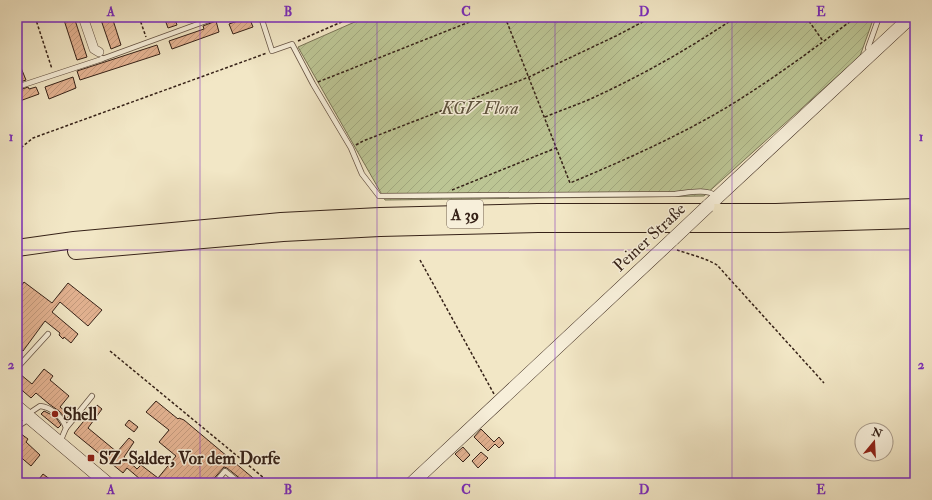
<svg xmlns="http://www.w3.org/2000/svg" width="932" height="500" font-family="'IM FELL Double Pica',serif">
<defs>
<pattern id="garden-furrows" width="10" height="10" patternUnits="userSpaceOnUse"><rect width="10" height="10" fill="#bcc594"/><path d="M-1 1l2-2M0 10L10 0M9 11l2-2" fill="none" stroke="#a2a97f"/></pattern>
<pattern id="building-hatch" width="6" height="6" patternUnits="userSpaceOnUse"><rect width="6" height="6" fill="#e4b392"/><path d="M-1 1l2-2M0 6l6-6M5 7l2-2" fill="none" stroke="#c49a7d"/></pattern>
</defs>
<rect width="100%" height="100%" fill="#f2e7c6"/>
<filter id="stains"><feTurbulence type="fractalNoise" baseFrequency=".005" numOctaves="4"/><feColorMatrix values="0 0 0 0 .2 0 0 0 0 .09 0 0 0 0 .02 0 0 0 .5 -.17"/></filter>
<radialGradient id="worn" r=".72"><stop offset=".6" stop-color="#630" stop-opacity="0"/><stop offset="1" stop-color="#630" stop-opacity=".3"/></radialGradient>
<polygon fill="url(#garden-furrows)" stroke="#797456" points="366,17 874,17 860,56 704,196 385,200 298,47"/>
<g fill="url(#building-hatch)" stroke="#362218">
<polygon points="63,17 74,17 87,57 77,60"/>
<polygon points="100,17 112,17 121,45 111,49"/>
<polygon points="164,17 174,17 177,25 168,28"/>
<polygon points="249,17 253,27 233,34 229,24"/>
<polygon points="216,21 219,32 172,49 169,41 204,29 203,26"/>
<polygon points="157,45 160,54 80,80 77,71"/>
<polygon points="17,58 26,80 17,83"/>
<polygon points="73,77 76,88 49,99 45,87"/>
<polygon points="28,87 29,89 36,87 39,94 17,102 17,91"/>
<polygon points="24,282 52,303 68,283 102,310 88,326 60,302 52,312 78,334 71,343 64,337 63,339 59,335 60,333 45,321 23,351 17,347 17,292"/>
<polygon points="44,369 53,376 50,380 69,396 60,407 70,415 66,419 59,411 49,404 36,393 31,398 17,386 17,377 20,374 32,384"/>
<polygon points="156,401 178,419 179,418 184,420 259,483 244,483 242,480 227,468 224,467 210,483 136,483 140,479 127,468 123,473 74,433 97,405 102,409 88,428 117,452 129,438 134,442 124,457 137,469 141,465 158,478 176,456 159,442 169,430 146,412"/>
<polygon points="44,411 50,414 57,419 61,425 58,428 41,414"/>
<polygon points="129,420 138,427 134,432 125,425"/>
<polygon points="481,429 494,442 499,437 504,443 499,448 495,444 488,451 474,437"/>
<polygon points="17,431 28,439 26,442 40,455 31,466 17,454"/>
<polygon points="463,447 470,455 463,462 455,454"/>
<polygon points="481,452 488,458 478,468 472,461"/>
<polygon points="43,474 55,483 36,483"/>
</g>
<g fill="none" stroke-linecap="round" stroke-linejoin="round">
<g stroke="#655344" stroke-width="6">
<g id="lane">
<path d="M261,17L272,51L292,44L313,84L351,148L362,174L379,196L675,194C687,193 706,188 716,196"/>
<polyline points="871,52 868,48 879,17"/>
<polyline points="102,59 217,17"/>
<polyline points="17,87 102,59 102,58"/>
<polyline points="17,368 48,334"/>
<path d="M28,414L40,406C51,407 63,417 66,428L60,442"/>
<polyline points="17,427 29,419"/>
<polyline points="66,428 92,396"/>
<polyline points="215,483 225,471 240,483"/>
</g>
</g>
<g stroke="#655344" stroke-width="10">
<g id="street">
<polyline points="83,17 94,49 99,52"/>
<polyline points="188,17 189,18"/>
</g>
</g>
<g stroke="#362218" stroke-width="14">
<g id="secondary">
<polyline points="708,206 911,17"/>
<polyline points="17,407 107,483"/>
<polyline points="412,483 673,239"/>
</g>
</g>
<g stroke="#362218" stroke-width="18">
<g id="highway">
<polyline points="17,248 74,240 281,221 380,216 538,212 776,212 915,207"/>
<polyline points="76,251 283,233 380,228 538,224 777,224 915,220"/>
</g>
</g>
<g stroke="#362218" stroke-width="1.5" stroke-dasharray="3 2" stroke-linecap="butt">
<polyline points="35,17 52,69"/>
<polyline points="139,17 146,37"/>
<path d="M505,17L570,183C625,160 679,136 729,106C773,79 815,48 856,17"/>
<polyline points="806,17 823,41"/>
<polyline points="298,41 353,17"/>
<polyline points="318,82 482,17"/>
<path d="M545,117C564,109 583,103 601,94C648,72 693,46 736,17"/>
<polyline points="356,145 363,141 529,77 616,36 652,17"/>
<polyline points="17,151 33,138 267,53"/>
<polyline points="452,190 556,148"/>
<path d="M677,250C689,254 708,259 717,265L824,383"/>
<polyline points="420,260 494,394"/>
<polyline points="110,351 270,483"/>
</g>
<use href="#lane" stroke="#f7efda" stroke-width="4.5"/>
<use href="#street" stroke="#f7efda" stroke-width="9"/>
<use href="#secondary" stroke="#f7efda" stroke-width="13"/>
<use href="#highway" stroke="#f2e7c6" stroke-width="16"/>
<g stroke="#362218" stroke-width="14" stroke-linecap="butt">
<polyline id="secondary-bridge" points="673,239 708,206"/>
</g>
<use href="#secondary-bridge" stroke="#f7efda" stroke-width="13"/>
</g>
<path fill="none" stroke="#7b2cbf" stroke-width="1" stroke-opacity="0.55" d="M200,17V483M377,17V483M555,17V483M732,17V483M17,250H915"/>
<g fill="#8f2418" stroke="#f7efda" stroke-width="1.5">
<circle cx="55" cy="414" r="4"/>
<rect x="87" y="454" width="8" height="8" rx="2"/>
</g>
<g text-anchor="middle" stroke-width="3" stroke-linejoin="round" paint-order="stroke">
<rect fill="#f7efda" stroke="#706052" stroke-width="1" x="447" y="200" width="36" height="28" rx="3"/>
<g font-size="16" font-weight="bold" fill="#362218">
<text x="465" y="220">A 39</text>
</g>
<g font-size="17" font-style="italic" fill="#5e533d" stroke="#f7efda">
<text x="480" y="114">KGV Flora</text>
</g>
<g font-size="17" fill="#362218" stroke="#f7efda">
<text transform="translate(649 237) rotate(-43)" y="6">Peiner Straße</text>
</g>
<g font-size="17" font-weight="bold" fill="#362218" stroke="#f7efda" text-anchor="start">
<text x="63" y="420">Shell</text>
<text x="99" y="464">SZ-Salder, Vor dem Dorfe</text>
</g>
</g>
<rect width="932" height="500" fill="none" stroke="#f2e7c6" stroke-width="44"/>
<g transform="translate(874 442) rotate(18)"><circle r="19" fill="#f7efda" stroke="#aa9d8c"/>
<path d="M0-3L7 15L0 10L-7 15Z" fill="#8f2418"/>
<text y="-6" font-size="11" font-weight="bold" text-anchor="middle" fill="#362218">N</text>
</g>
<rect x="22" y="22" width="888" height="456" fill="none" stroke="#7b2cbf" stroke-width="1.5"/>
<g font-size="13" text-anchor="middle" font-weight="bold" fill="#7b2cbf">
<text x="111" y="16">A</text>
<text x="288" y="16">B</text>
<text x="466" y="16">C</text>
<text x="644" y="16">D</text>
<text x="821" y="16">E</text>
<text x="11" y="141">1</text>
<text x="921" y="141">1</text>
<text x="11" y="369">2</text>
<text x="921" y="369">2</text>
<text x="111" y="494">A</text>
<text x="288" y="494">B</text>
<text x="466" y="494">C</text>
<text x="644" y="494">D</text>
<text x="821" y="494">E</text>
</g>
<rect width="100%" height="100%" filter="url(#stains)"/>
<rect width="100%" height="100%" fill="url(#worn)"/>
</svg>
